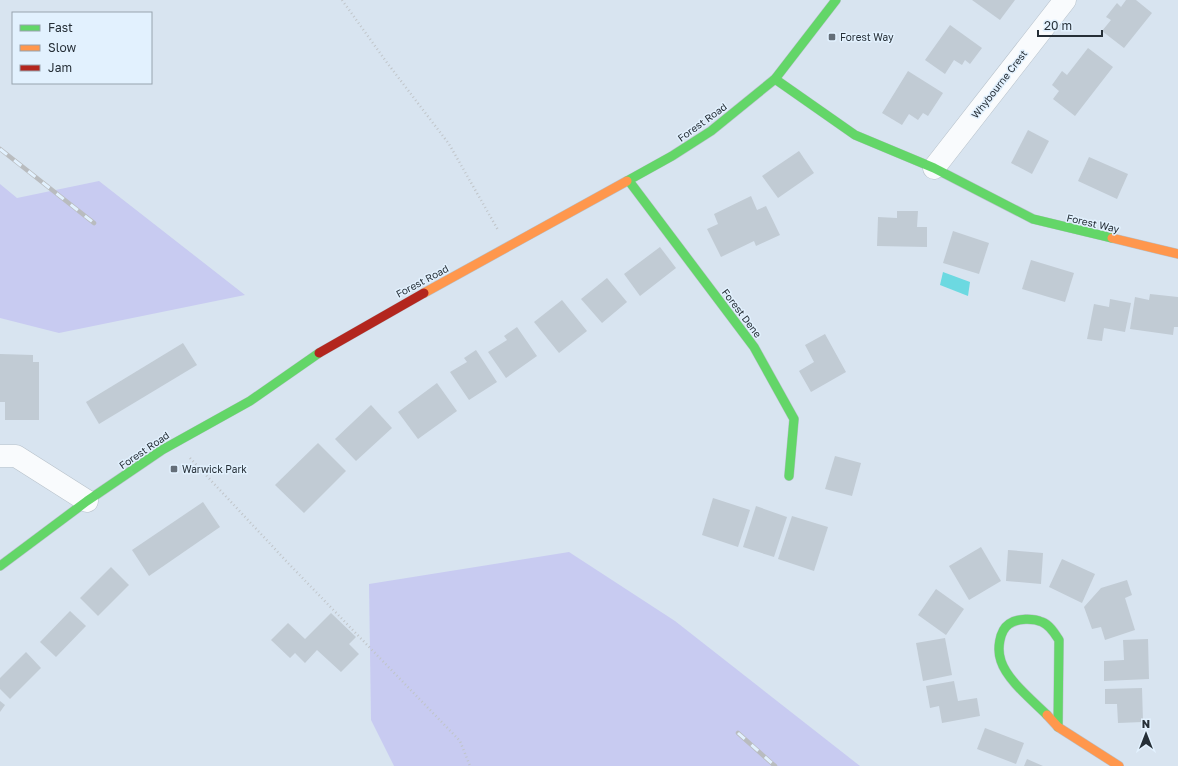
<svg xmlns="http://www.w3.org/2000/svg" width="1178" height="766" font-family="'Golos Text',sans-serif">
<rect width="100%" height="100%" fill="#d8e4f0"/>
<g fill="#c8cbf1">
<polygon points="99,181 245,295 59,333 0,318 0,184 17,198"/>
<polygon points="569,552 675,621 860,766 394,766 371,720 369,584"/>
</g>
<polygon fill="#6cd9e1" points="943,272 970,282 968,296 940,285"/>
<g fill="#c1cbd4">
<polygon points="972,0 1015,0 1000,20"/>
<polygon points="1126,0 1136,0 1152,13 1124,48 1102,31 1111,20 1106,17 1117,3 1121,7"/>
<polygon points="950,25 982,48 970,64 965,60 962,65 954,60 945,74 925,60"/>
<polygon points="1088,48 1113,67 1075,116 1053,99 1059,91 1052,85 1062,71 1067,75"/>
<polygon points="908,71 943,93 928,116 923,113 918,120 909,114 902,125 882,113"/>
<polygon points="1028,130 1049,141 1032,174 1011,163"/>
<polygon points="799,151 814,173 778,198 762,176"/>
<polygon points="1089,157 1128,174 1117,199 1078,181"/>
<polygon points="751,196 757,210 766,206 780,235 756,246 754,241 721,257 707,229 718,224 714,214"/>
<polygon points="897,211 918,211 917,227 927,227 927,247 877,246 878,217 897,218"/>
<polygon points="953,231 989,243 979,274 943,263"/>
<polygon points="660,247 676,268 640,296 624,274"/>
<polygon points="1031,260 1074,273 1065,302 1022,289"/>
<polygon points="607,278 627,302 602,323 581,299"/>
<polygon points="1150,294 1178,297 1178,327 1174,327 1173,335 1130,329 1135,297 1149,300"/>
<polygon points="1110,299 1131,303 1125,332 1104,328 1102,341 1087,339 1094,304 1109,307"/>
<polygon points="562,300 587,331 559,353 534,322"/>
<polygon points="517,327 537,356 506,378 488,352 507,340 504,336"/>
<polygon points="825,334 846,372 811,392 799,371 814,362 805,345"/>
<polygon points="183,343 197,365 99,424 86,402"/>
<polygon points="476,350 497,382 469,400 450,372 467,362 464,358"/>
<polygon points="0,354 33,355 33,362 39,362 39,420 5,420 5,402 0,402"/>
<polygon points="437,383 457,411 418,439 398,412"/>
<polygon points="371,405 392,428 356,461 335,439"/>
<polygon points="318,443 346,471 304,513 275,485"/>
<polygon points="835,456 861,463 852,496 825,489"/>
<polygon points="713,498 750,510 738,547 702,535"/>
<polygon points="203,502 220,527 149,576 132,550"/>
<polygon points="756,506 787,517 774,557 743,547"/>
<polygon points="792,516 828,527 814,571 778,559"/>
<polygon points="981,547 1001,581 969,600 949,566"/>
<polygon points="1008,550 1043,553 1041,584 1006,581"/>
<polygon points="1062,559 1095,574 1082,603 1049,587"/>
<polygon points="111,567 129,585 98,616 80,598"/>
<polygon points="1127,580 1132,595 1125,598 1135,630 1105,640 1101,627 1092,629 1084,607 1101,588"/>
<polygon points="936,589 964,609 946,635 918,615"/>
<polygon points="70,611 86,626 56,657 40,642"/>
<polygon points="331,613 356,637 349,644 359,654 341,672 317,650 305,663 295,653 290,658 271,640 288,623 305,639"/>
<polygon points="945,638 952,675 923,681 916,643"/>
<polygon points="1148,639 1149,679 1104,681 1104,661 1124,660 1123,640"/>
<polygon points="26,652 41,668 10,699 0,689 0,678"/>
<polygon points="954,681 958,701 977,698 980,716 942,723 939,706 930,708 926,686"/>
<polygon points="1142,688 1143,722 1118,723 1117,704 1105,704 1105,689"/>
<polygon points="0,701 5,705 0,712"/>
<polygon points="985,728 1024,743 1016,764 977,749"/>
<polygon points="1027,759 1043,766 1024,766"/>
</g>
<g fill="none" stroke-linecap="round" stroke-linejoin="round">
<g stroke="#b7c1ca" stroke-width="23">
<g id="street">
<polyline points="934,168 1065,0"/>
<polyline points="0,456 16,456 87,501"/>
</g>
</g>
<g stroke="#b7c1ca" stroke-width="10">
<g id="fast">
<polyline points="775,79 855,135 934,168 1033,219 1112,238"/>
<polyline points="627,181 672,156 711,131 775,79 836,0"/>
<polyline points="629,181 754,347 794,419 789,476"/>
<polyline points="0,566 87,501 162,450 250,401 319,353"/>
<path d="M1047,715C1033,701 1007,680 1001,661C997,650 999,631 1009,624C1018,618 1033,618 1042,622C1050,625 1055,634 1059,640L1058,727"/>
</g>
</g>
<g stroke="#b7c1ca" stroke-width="10">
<g id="slow">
<polyline points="1112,238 1178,254"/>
<polyline points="424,293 627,181"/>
<polyline points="1047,715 1058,727 1119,766"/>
</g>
</g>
<g stroke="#b7c1ca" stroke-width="10">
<polyline id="jam" points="319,353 424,293"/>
</g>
<g stroke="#c0c5c9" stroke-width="2.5" stroke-dasharray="1 3" stroke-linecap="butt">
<polyline points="342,0 385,60 449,144 498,230"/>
<polyline points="190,458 289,564 460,741 470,766"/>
</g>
<use href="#street" stroke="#f9fbfd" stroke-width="22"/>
<use href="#fast" stroke="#63d668" stroke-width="9"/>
<use href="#slow" stroke="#ff974d" stroke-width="9"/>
<use href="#jam" stroke="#b3261e" stroke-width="9"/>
<g stroke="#b9bcbf" stroke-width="4.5">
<g id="rail">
<polyline points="0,149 94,223"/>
<polyline points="738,733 775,766"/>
</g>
</g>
<use href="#rail" stroke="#e2f1fe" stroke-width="3" stroke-dasharray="9" stroke-linecap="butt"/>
</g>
<g fill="#646e78" stroke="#e2f1fe" stroke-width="1.5">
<rect x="828" y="33" width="8" height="8" rx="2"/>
<rect x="170" y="465" width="8" height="8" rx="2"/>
</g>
<g text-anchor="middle" stroke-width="3" stroke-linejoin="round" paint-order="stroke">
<g font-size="10" fill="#262f37" stroke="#e2f1fe" text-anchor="start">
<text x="840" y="41">Forest Way</text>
<text x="182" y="473">Warwick Park</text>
</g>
<g font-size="10" fill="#262f37" stroke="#e2f1fe">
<text transform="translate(999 84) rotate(-52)" y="4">Whybourne Crest</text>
<text transform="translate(702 122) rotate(-36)" y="4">Forest Road</text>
<text transform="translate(1093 223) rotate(13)" y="4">Forest Way</text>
<text transform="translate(422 281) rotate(-28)" y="4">Forest Road</text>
<text transform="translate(742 313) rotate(53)" y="4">Forest Dene</text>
<text transform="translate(144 450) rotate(-34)" y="4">Forest Road</text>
</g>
</g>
<rect x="12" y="12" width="140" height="72" fill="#e2f1fe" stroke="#97a3ae"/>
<rect x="20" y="25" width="20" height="6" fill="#63d668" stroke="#97a3ae"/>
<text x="48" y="32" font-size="12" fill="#262f37">Fast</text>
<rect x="20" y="45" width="20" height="6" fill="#ff974d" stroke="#97a3ae"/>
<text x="48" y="52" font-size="12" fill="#262f37">Slow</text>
<rect x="20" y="65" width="20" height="6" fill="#b3261e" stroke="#97a3ae"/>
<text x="48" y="72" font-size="12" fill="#262f37">Jam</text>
<g transform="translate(1146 734)" stroke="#e2f1fe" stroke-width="3" paint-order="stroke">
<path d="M0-3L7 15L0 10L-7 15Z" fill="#262f37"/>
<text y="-6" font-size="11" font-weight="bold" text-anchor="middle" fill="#262f37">N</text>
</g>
<path d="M1038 30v6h64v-6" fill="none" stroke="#262f37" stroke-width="2"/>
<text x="1044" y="30" font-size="12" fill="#262f37" stroke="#e2f1fe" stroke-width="3" paint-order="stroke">20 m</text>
</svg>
